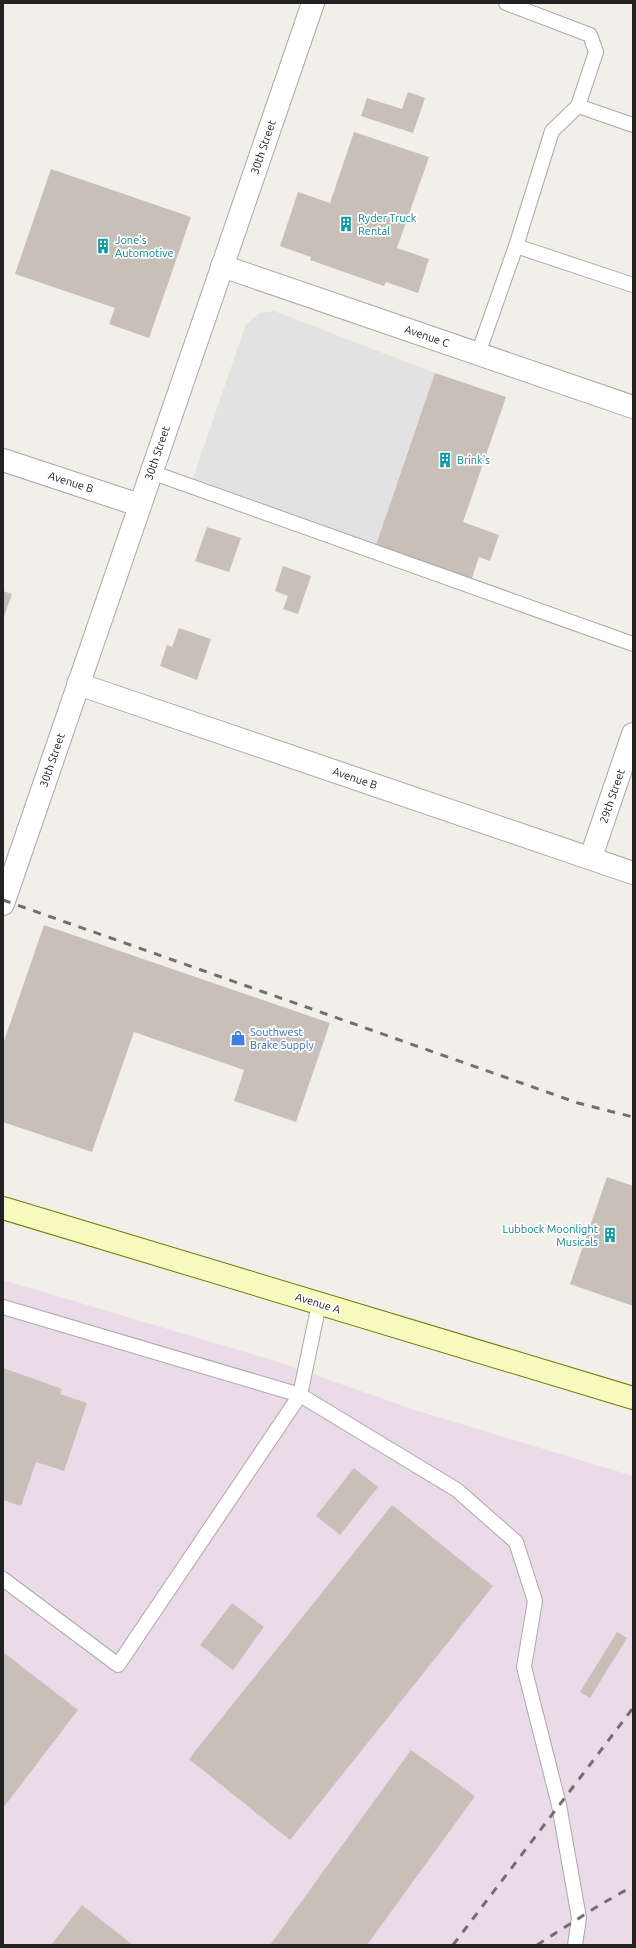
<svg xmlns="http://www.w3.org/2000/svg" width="636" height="1948" font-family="Ubuntu,sans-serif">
<rect width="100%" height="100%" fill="#f2efe9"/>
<polygon fill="#ebdbe8" points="3,1280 275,1361 418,1411 633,1476 633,1945 3,1945"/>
<polygon fill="#e2e2e2" points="274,311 435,373 375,548 192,481 246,324 260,313"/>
<g fill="#c7bfb8">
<polygon points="408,92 425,98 413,133 361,116 367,98 402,109"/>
<polygon points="354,132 429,157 397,248 429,259 418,293 386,282 384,286 310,260 311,257 280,246 298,192 330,203"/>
<polygon points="51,169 191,217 149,338 109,324 115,308 15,274"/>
<polygon points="435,373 506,397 463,522 499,535 490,561 479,557 471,581 375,548"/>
<polygon points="207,527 241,538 229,572 195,561"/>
<polygon points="283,566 311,576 298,614 283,609 288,596 275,591"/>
<polygon points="3,591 12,594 3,619"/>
<polygon points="179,628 211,639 197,680 160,666 167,645 172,647"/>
<polygon points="44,925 330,1023 296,1122 234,1101 244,1070 134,1032 92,1152 3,1122 3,1044"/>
<polygon points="607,1177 633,1186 633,1306 570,1284"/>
<polygon points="3,1368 62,1389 60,1394 87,1403 64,1471 36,1462 21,1506 3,1500"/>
<polygon points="354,1468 378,1487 340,1535 316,1516"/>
<polygon points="392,1505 493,1586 290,1840 189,1759"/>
<polygon points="232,1603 264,1627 233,1670 200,1645"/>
<polygon points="617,1632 627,1638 590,1698 580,1692"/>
<polygon points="3,1652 78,1710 3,1808"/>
<polygon points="411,1750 475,1796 367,1945 270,1945"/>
<polygon points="82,1905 133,1945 51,1945"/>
</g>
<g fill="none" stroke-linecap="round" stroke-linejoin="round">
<g stroke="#a9a9a9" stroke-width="16">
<g id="service">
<polyline points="506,3 590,35 596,52 578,106 633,125"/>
<polyline points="516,246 552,131 578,106"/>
<polyline points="478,354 516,246 633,285"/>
<polyline points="151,472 633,644"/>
<polyline points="319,1304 300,1395 457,1490 516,1542 535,1601 524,1667 559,1805 579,1918 575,1945"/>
<polyline points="3,1307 300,1395 118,1665 3,1579"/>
</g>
</g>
<g stroke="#a9a9a9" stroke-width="24">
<g id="minor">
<polyline points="222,266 633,407"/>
<polyline points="3,460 139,505"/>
<polyline points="78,684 633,873"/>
<polyline points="591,857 633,734"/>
<polyline points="3,904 313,3"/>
</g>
</g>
<g stroke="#707d05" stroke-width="24">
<polyline id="secondary" points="3,1208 633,1398"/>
</g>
<use href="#service" stroke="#fff" stroke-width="14"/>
<use href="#minor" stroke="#fff" stroke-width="22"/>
<use href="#secondary" stroke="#f7fabf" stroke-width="22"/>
<g stroke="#707070" stroke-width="3" stroke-dasharray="8 8" stroke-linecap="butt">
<polyline points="3,900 578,1103 633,1117"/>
<polyline points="453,1945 633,1708"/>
<polyline points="537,1945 598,1906 633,1886"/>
</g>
</g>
<defs>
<g id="building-bare" transform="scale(1.2)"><path d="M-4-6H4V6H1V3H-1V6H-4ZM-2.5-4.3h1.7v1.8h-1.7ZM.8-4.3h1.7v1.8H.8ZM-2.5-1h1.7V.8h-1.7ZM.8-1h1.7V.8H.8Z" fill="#0f9aa8" stroke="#fff" stroke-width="2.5" paint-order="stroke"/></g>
<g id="shop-bare" transform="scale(1.2)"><path d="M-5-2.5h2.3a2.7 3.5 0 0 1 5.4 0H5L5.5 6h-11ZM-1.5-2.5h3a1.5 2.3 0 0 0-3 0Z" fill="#3f7fe0" stroke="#fff" stroke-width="2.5" paint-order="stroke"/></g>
</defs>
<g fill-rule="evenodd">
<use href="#building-bare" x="346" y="224"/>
<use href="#building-bare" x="103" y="246"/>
<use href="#building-bare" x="445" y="460"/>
<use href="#shop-bare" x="238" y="1038"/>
<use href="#building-bare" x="610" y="1235"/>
</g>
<g text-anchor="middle" stroke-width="3.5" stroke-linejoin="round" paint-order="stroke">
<g font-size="11" fill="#222" stroke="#fff">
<text transform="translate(263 147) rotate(-71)" y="4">30th Street</text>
<text transform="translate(427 336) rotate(19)" y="4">Avenue C</text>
<text transform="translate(157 453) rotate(-71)" y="4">30th Street</text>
<text transform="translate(71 482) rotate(18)" y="4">Avenue B</text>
<text transform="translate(52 760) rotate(-71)" y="4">30th Street</text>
<text transform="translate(355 778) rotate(19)" y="4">Avenue B</text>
<text transform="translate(612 796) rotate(-71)" y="4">29th Street</text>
<text transform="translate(318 1303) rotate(17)" y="4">Avenue A</text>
</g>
<g font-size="11" fill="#0d838f" stroke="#fff" text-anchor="start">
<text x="358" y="222">Ryder Truck<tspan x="358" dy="13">Rental</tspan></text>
<text x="115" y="244">Jone's<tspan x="115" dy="13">Automotive</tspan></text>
<text x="457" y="464">Brink's</text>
<text x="598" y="1233" text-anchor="end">Lubbock Moonlight<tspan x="598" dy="13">Musicals</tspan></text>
</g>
<g font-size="11" fill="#366cbe" stroke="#fff" text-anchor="start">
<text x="250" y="1036">Southwest<tspan x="250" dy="13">Brake Supply</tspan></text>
</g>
</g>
<rect width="636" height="1948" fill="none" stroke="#222222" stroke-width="8"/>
</svg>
